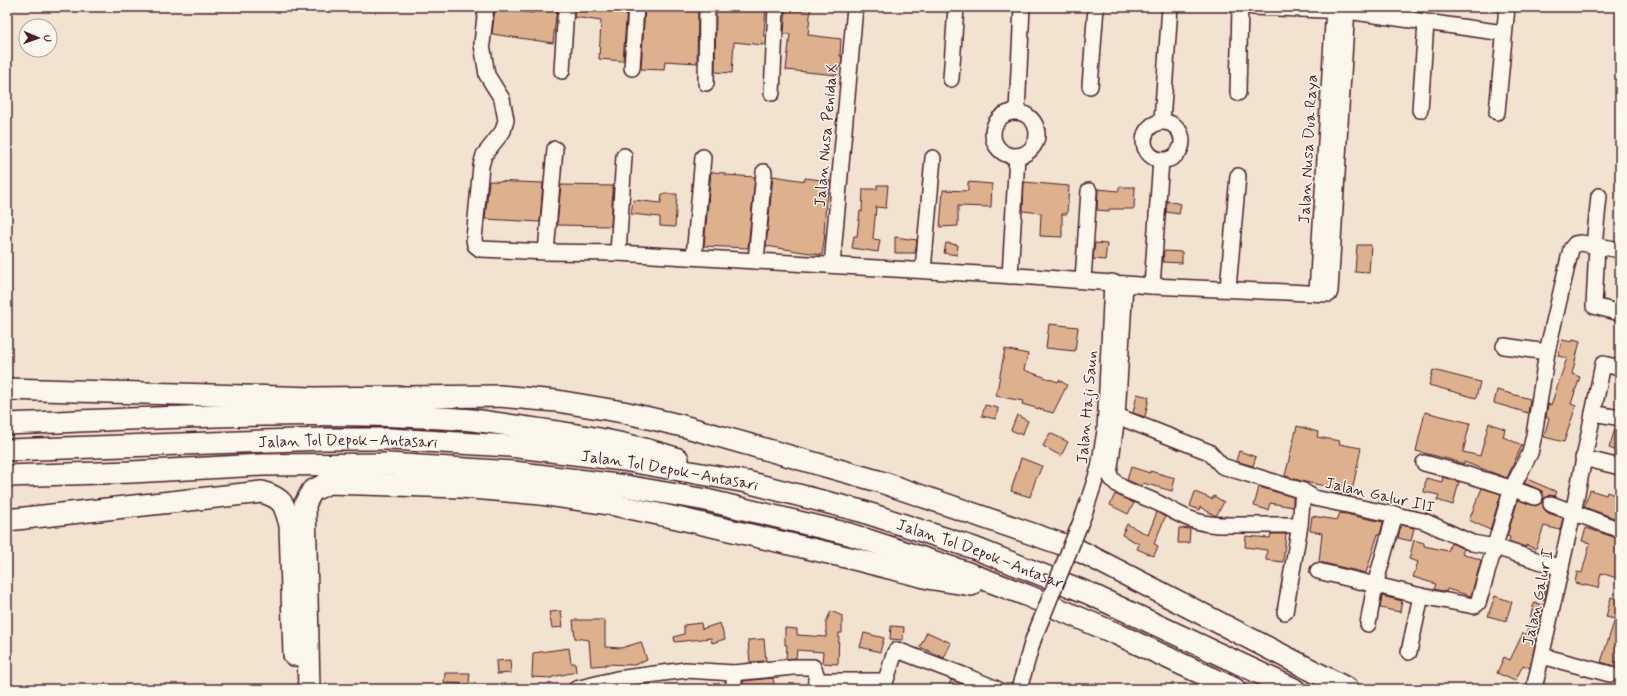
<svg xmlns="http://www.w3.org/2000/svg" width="1627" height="696" font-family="Mynerve,sans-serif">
<rect width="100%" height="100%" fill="#f2e2d0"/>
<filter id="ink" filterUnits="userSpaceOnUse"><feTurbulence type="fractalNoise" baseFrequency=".025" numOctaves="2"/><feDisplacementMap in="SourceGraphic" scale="8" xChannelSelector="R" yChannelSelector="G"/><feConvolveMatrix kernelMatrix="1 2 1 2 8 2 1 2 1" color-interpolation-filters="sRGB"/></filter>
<g filter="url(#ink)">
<g fill="#ddb18d" stroke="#4a1f2b">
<polygon points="533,7 557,7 553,43 492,34 495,8 533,13"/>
<polygon points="575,7 627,7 623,61 599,59 601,21 574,17"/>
<polygon points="645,7 698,7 697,63 665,61 664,70 641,69"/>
<polygon points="716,7 766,7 763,45 734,42 732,73 715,72"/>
<polygon points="786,7 811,7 808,35 841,39 840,56 842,56 841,67 838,67 837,75 786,70 790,34 784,34"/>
<polygon points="711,172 725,173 725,175 755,177 748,248 704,246"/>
<polygon points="773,176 805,181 805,178 830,181 827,200 826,200 824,234 825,234 822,255 766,246"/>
<polygon points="489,181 543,183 540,222 485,219"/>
<polygon points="968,182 992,184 991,207 958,206 958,226 940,227 943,190 968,191"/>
<polygon points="1024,182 1069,186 1067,214 1062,214 1062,237 1040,236 1041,213 1023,211"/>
<polygon points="561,185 613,186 611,226 557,225"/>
<polygon points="877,185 888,185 886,208 876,207 873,239 880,240 878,252 852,248 854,236 857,236 860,211 862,212 863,189 877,189"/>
<polygon points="1119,187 1135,187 1134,209 1109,209 1109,211 1097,210 1098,189 1119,191"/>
<polygon points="662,194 677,194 675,227 660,226 660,217 631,214 633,200 661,203"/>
<polygon points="1167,201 1181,204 1179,214 1166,212"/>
<polygon points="895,237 917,240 915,253 895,253"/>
<polygon points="946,243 958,245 957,255 944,253"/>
<polygon points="1095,243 1107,244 1105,260 1093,259"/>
<polygon points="1357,245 1371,245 1369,273 1355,272"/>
<polygon points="1164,251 1182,252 1182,263 1163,262"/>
<polygon points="1049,324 1078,327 1075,351 1046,348"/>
<polygon points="1573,339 1580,341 1572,374 1580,377 1571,404 1576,406 1564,442 1544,437 1549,418 1546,418 1548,404 1551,405 1567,358 1558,356 1562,340 1572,342"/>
<polygon points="1005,349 1028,354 1024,370 1058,382 1059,380 1067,385 1053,413 1022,404 1023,401 996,396"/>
<polygon points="1433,370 1480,382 1476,398 1429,385"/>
<polygon points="1497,390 1530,399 1528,413 1494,403"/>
<polygon points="1137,394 1149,397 1145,417 1133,413"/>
<polygon points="985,405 998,408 996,419 982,416"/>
<polygon points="1425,412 1470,423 1463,452 1480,456 1489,423 1505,429 1503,437 1522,445 1507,478 1464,462 1464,464 1448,459 1416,451"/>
<polygon points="1017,415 1028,421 1022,435 1011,430"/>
<polygon points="1297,426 1318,432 1317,437 1340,441 1339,444 1361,448 1351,496 1334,493 1335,488 1305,482 1285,476"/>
<polygon points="1616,426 1620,427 1620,452 1609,448"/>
<polygon points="1050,433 1068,442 1061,456 1043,446"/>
<polygon points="1239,451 1256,457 1253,466 1236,461"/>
<polygon points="1021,458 1042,466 1037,478 1036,478 1030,497 1011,491"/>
<polygon points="1131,467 1150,473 1150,471 1175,478 1172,491 1143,483 1141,486 1127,480"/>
<polygon points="1443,477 1459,482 1453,505 1437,500 1439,495 1424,492 1426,478 1442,482"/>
<polygon points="1527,479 1557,492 1555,496 1549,495 1544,499 1542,491 1524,483"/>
<polygon points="1259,487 1293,497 1293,507 1270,503 1268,510 1254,506"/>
<polygon points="1482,488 1501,494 1490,530 1469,520"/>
<polygon points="1590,490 1606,495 1607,492 1620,497 1620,520 1584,507"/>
<polygon points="1195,492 1212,499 1214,496 1224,502 1216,516 1200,507 1199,510 1190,506"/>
<polygon points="1115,494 1134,503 1128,514 1110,505"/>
<polygon points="1518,500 1536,506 1542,502 1544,509 1548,513 1563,518 1560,530 1544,526 1536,549 1526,545 1526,547 1509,541 1510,537 1507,536"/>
<polygon points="1157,512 1165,517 1154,544 1158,546 1154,556 1137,549 1139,544 1122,535 1127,524 1148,535"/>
<polygon points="1340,513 1383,522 1380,535 1378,534 1366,573 1319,562 1322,533 1310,531 1312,516 1337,520"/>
<polygon points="1401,525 1414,528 1411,541 1398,538"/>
<polygon points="1179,528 1190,529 1189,543 1178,543"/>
<polygon points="1586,528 1620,539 1620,579 1601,573 1598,588 1575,583 1577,572 1582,573 1590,543 1582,541"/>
<polygon points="1271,534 1286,534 1283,562 1266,560 1267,550 1245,547 1246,536 1270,538"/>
<polygon points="1414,540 1424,543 1424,546 1448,551 1451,543 1464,549 1462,553 1481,560 1471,596 1447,589 1446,592 1434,589 1436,584 1413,577 1418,562 1409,559"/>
<polygon points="1545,585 1548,586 1544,600 1542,600"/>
<polygon points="1382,596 1402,601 1400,612 1380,608"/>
<polygon points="1495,596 1512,602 1506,621 1488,616"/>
<polygon points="1611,597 1620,600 1620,647 1614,666 1601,662 1615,619 1606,617"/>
<polygon points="1534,603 1543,605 1530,668 1523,665 1515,681 1497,673 1504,657 1510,660 1523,633 1526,635"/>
<polygon points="561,611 563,627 552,628 549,612"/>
<polygon points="831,611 842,616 842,633 839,633 838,664 822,663 823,652 797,650 796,658 786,659 787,645 785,645 785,628 797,629 797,635 826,637 826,622"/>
<polygon points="573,620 605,620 605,647 621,648 641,642 647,660 634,665 606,664 606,665 591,666 589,640 575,638"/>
<polygon points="701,623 702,629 720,623 725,639 712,643 711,638 675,642 674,637 684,634 684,625"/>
<polygon points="891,626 904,627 903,640 890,639"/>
<polygon points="927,632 951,643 944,658 920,647"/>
<polygon points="864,633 884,638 880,652 860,647"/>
<polygon points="764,639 766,661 750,662 748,640"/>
<polygon points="569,648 571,663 575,663 576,672 552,677 552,678 532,677 533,653"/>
<polygon points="510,660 511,673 497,674 496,661"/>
<polygon points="445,673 470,673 469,684 444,683"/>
<polygon points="773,678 775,689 743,689 743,681"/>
<polygon points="951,680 960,683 973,689 948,689"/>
</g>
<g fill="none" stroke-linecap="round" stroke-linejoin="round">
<g stroke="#4a1f2b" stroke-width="18">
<g id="minor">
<polyline points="486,7 482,44 487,75 502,99 506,120 503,131 484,155 481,166 474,239 475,245 480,249 546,252 618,253 1032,277 1152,286 1329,294 1330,291 1347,7"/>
<polyline points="1253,7 1347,11 1504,33"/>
<polyline points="632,68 636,7"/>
<polyline points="562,71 566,7"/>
<polyline points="951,79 956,7"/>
<polyline points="706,83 707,7"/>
<polyline points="1090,86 1096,7"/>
<polyline points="772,93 776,7"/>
<polyline points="1238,93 1240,7"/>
<polyline points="1420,110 1426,23"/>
<polyline points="1017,112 1022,7"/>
<polyline points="1497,112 1507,7"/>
<circle cx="1015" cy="134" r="22"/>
<polyline points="1162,121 1170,7"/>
<circle cx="1163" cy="141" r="19"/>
<polyline points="1594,245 1599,196"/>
<polyline points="1597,246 1594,306 1620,313"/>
<polyline points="546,252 555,149"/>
<polyline points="618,253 624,156"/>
<polyline points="694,257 703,157"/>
<polyline points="756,261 764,172"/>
<polyline points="832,265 855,7"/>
<polyline points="923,270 933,158"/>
<polyline points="1010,276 1017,156"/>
<polyline points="1083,280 1089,191"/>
<path d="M1125,284L1117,416L1109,474C1116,489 1135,493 1149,499C1165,505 1180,517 1196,521C1211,526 1227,525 1242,525C1261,525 1280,525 1300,525"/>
<polyline points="1152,286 1161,160"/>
<polyline points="1228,288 1238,176"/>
<polyline points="1317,293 1334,7"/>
<polyline points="1504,346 1547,352"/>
<polyline points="1593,413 1620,418"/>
<polyline points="1117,416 1209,452 1222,466 1303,491 1314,498 1424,521 1472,543 1495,547 1561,568"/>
<polyline points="1583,458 1620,467"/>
<path d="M1424,463C1462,473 1499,483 1535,497"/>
<polyline points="1551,504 1620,530"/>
<polyline points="1084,514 1099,468 1105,431 1112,282"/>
<polyline points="1318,571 1421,596 1409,652"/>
<polyline points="1421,596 1474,606 1478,603 1512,488 1530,453 1534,435 1547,352 1571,249 1575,244 1581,243 1620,250"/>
<polyline points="1285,612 1300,525 1303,491"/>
<polyline points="1368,624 1375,585 1395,514"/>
<polyline points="1542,656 1610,674"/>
<polyline points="734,673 793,667 813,667 816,674 816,681"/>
<polyline points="576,689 617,679 686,670 734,673 734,689"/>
<polyline points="815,689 816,681 885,681"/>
<polyline points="883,689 895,652 897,650 963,675 997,689"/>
<polyline points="1019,689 1033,640"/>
<polyline points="1534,689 1573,513 1603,364 1620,368"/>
</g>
</g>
<g stroke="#4a1f2b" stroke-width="24">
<g id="highway">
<polyline points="7,389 314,398 499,396 557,401 623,412 683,426 878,481 1076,549 1348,689"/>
<path d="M7,424C157,418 308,409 458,419C482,420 505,425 529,428C579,435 630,443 678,459"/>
<path id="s1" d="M7,450L325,439H390L510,446L623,460L747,482L861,511L974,548L1088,593L1294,689"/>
<polyline points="7,476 132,472 262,465 388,464 513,472 625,486 706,500 849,534 965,572 1026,595 1117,634 1235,689"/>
<path d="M7,520L262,492C284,499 284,504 290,525L294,655"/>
<polyline points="309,689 305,504 312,491 328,483 461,487 541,494 610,504 677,518 846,557 933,579 971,585"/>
</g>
</g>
<use href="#minor" stroke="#fbf7ec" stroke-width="15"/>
<use href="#highway" stroke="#fbf7ec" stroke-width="21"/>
<g stroke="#4a1f2b" stroke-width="18" stroke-linecap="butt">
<polyline id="minor-bridge" points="1033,640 1084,514"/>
</g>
<use href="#minor-bridge" stroke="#fbf7ec" stroke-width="15"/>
</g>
</g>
<g text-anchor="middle" stroke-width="3" stroke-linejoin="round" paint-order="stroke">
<g font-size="16" fill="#4a1f2b" stroke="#fbf7ec">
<text transform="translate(825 135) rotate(-85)" y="6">Jalan Nusa Penida X</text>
<text transform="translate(1307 149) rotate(-87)" y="6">Jalan Nusa Dua Raya</text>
<text transform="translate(1086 407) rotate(-85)" y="6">Jalan Haji Saun</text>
<text dy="6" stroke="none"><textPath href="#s1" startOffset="341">Jalan Tol Depok–Antasari</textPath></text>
<text dy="6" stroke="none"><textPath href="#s1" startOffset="665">Jalan Tol Depok–Antasari</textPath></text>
<text transform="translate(1380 494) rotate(13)" y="6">Jalan Galur III</text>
<text dy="6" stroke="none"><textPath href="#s1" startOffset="989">Jalan Tol Depok–Antasari</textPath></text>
<text transform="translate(1537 597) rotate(-78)" y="6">Jalan Galur I</text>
</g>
</g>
<rect width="1627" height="696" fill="none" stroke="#fbf7ec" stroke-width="24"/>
<rect x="12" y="12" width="1603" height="672" fill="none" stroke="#4a1f2b" stroke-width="1.5" filter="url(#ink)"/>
<g transform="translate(38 38) rotate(92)"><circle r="19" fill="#fbf7ec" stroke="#b4a19f"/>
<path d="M0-3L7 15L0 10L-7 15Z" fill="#4a1f2b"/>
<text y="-6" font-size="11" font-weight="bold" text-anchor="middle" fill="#4a1f2b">U</text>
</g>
</svg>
